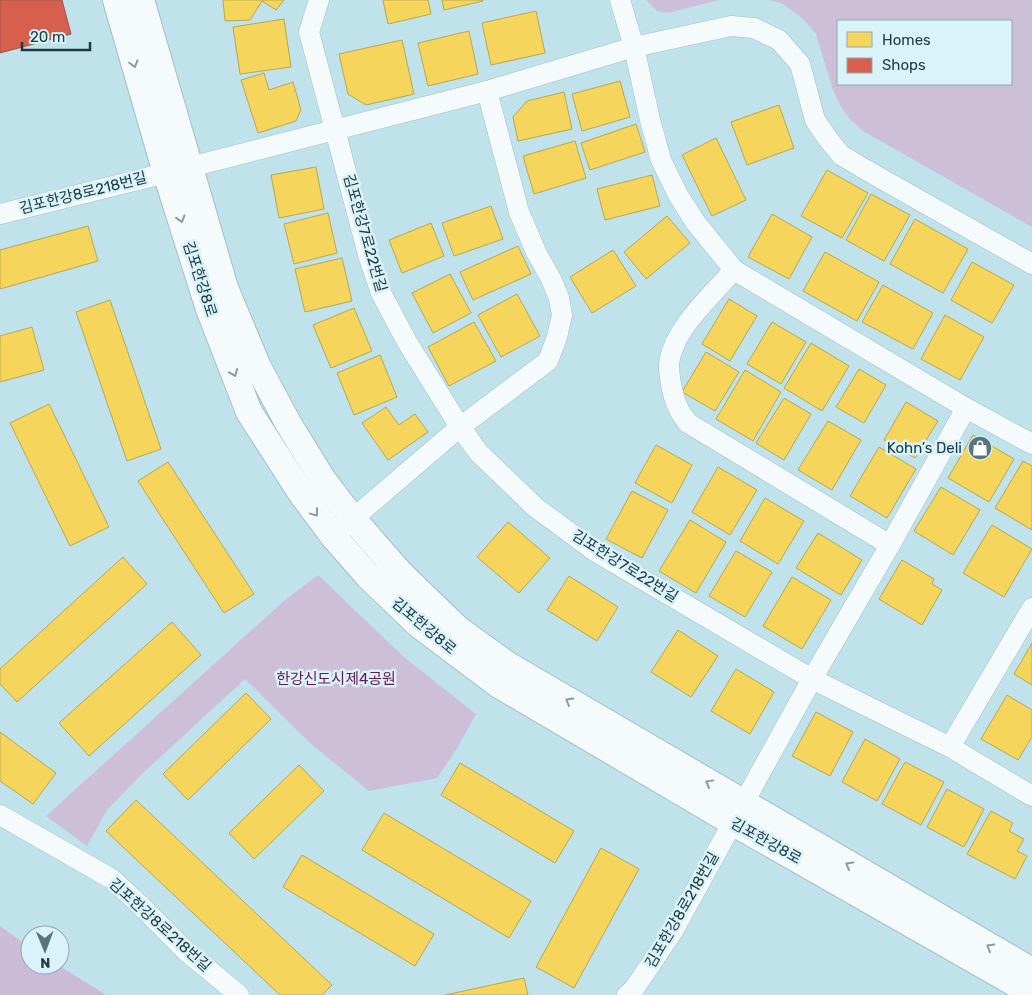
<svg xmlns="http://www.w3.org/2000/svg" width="1032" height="995" font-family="Rubik,'Noto Sans KR',sans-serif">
<rect width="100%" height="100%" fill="#bfe2eb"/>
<g fill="#cebfd9" fill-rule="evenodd">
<polygon points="646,0 719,0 668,13 657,11"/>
<path d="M770,0H1032V227L863,131L849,118L840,105L833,90L816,34L802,18L783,4ZM1011,21V84H838V21Z"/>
<polygon points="318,575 405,658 476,714 456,750 437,778 369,791 310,743 245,679 143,773 107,810 87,846 46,816 284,601"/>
</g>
<polygon fill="#ccbbd6" points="0,926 30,948 30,965 58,965 106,995 0,995"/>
<g fill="#f6d55c" stroke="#b6a754">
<polygon points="223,0 284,0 276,10 262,1 250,20 225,21"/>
<polygon points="383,0 428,0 431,14 388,24"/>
<polygon points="442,0 483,0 483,1 444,10"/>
<polygon points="536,11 545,53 491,65 482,23"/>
<polygon points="284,19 291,67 240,74 233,27"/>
<polygon points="469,31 478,74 428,86 418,43"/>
<polygon points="402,40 414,94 366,105 348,94 339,54"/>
<polygon points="264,73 269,90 293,82 301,110 296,121 258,133 241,80"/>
<polygon points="620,81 630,117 582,131 572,94"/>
<polygon points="564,92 572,129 518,141 513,117 527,101"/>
<polygon points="779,105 794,148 747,165 731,122"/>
<polygon points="636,124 645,152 590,170 581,143"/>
<polygon points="716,138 746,200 712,216 682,155"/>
<polygon points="575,141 586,178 534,194 523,156"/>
<polygon points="316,167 324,209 279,218 271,175"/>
<polygon points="827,170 868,193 842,238 801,216"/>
<polygon points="652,175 660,206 605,220 597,189"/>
<polygon points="871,194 910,215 884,261 846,240"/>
<polygon points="491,206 503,239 454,256 442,223"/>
<polygon points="328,213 337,253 294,264 284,224"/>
<polygon points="772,214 812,237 789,279 748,257"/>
<polygon points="667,216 690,243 646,279 624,252"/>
<polygon points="915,219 968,249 943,293 890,264"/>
<polygon points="431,223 444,256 402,273 389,240"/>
<polygon points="88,226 98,261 0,289 0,250"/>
<polygon points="518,246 531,274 473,300 460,272"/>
<polygon points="613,250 636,286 592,313 570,277"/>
<polygon points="825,252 879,282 857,321 803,291"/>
<polygon points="342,258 352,301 305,312 295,269"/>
<polygon points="972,262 1014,285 992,323 951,300"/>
<polygon points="450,274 471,313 433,333 412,293"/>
<polygon points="883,285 933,313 913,349 862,322"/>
<polygon points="517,294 540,336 501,357 478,315"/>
<polygon points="729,299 757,316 730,361 702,344"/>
<polygon points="110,300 161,449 127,461 76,312"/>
<polygon points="354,308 372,351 331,368 313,325"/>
<polygon points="945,315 984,337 960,380 921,359"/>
<polygon points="474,322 496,361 449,386 428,347"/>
<polygon points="772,322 806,342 781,384 747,364"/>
<polygon points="32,327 44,370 0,382 0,336"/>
<polygon points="811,343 849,366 822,411 784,388"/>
<polygon points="706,352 739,372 715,411 682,392"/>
<polygon points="380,355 397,397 354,415 337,373"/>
<polygon points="859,369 886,385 864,423 836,407"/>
<polygon points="745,370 781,392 753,441 716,419"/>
<polygon points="784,398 811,414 784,460 756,443"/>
<polygon points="906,402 938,421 915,458 884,440"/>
<polygon points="49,404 109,527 70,546 10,423"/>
<polygon points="386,407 399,425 415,414 428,432 388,460 362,423"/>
<polygon points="828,421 861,440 832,490 798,470"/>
<polygon points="973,435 1014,459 989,502 948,478"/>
<polygon points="656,445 692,465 672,503 635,483"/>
<polygon points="879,447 916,469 887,518 850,496"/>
<polygon points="1023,461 1032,466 1032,530 995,508"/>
<polygon points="168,462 254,594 224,613 138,481"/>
<polygon points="718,467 757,490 730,535 692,512"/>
<polygon points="941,487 980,510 953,555 914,531"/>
<polygon points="632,491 668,510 642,558 606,539"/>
<polygon points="765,498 804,521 778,564 740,541"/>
<polygon points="690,520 726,542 696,593 659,571"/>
<polygon points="508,522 550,558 519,593 477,557"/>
<polygon points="992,525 1032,549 1004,597 963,573"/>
<polygon points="818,533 862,560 841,595 796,568"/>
<polygon points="736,551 772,572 745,617 709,596"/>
<polygon points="123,557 147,584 17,702 0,684 0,669"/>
<polygon points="902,560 934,579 932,584 942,590 922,625 879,599"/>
<polygon points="569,576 618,607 597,641 547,610"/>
<polygon points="792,577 831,600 802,649 763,626"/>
<polygon points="172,622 201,655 89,756 59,723"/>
<polygon points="678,630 718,656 691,697 651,672"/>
<polygon points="1032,643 1032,685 1014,674"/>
<polygon points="736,669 774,692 750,734 711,711"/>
<polygon points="246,693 271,719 188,800 163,774"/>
<polygon points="1007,695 1032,710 1032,737 1018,760 981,739"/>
<polygon points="816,712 853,732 830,776 792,756"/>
<polygon points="0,732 56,773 33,804 0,781"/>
<polygon points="865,739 900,759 877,801 842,782"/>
<polygon points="905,762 944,782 921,825 882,804"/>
<polygon points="460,763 574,831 555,863 441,795"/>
<polygon points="299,765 324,791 254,859 229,833"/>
<polygon points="947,789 984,809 964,847 927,827"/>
<polygon points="136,800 332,985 322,995 280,995 106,831"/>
<polygon points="991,811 1013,823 1009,831 1024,839 1017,851 1027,856 1015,879 967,854"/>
<polygon points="384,813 531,901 509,938 362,850"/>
<polygon points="601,848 639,869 574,988 536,967"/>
<polygon points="302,855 434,934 415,966 283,887"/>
<polygon points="524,978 528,995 445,995"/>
</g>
<polygon fill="#d6604d" stroke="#a0554a" points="0,0 62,0 71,34 0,53"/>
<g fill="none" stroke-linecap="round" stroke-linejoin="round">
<g stroke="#a4bfc6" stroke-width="21">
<g id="minor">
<polyline points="319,0 309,32 369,258 381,293 407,342 460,427 479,453 535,507 596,552 812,679 950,747 1032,796"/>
<polyline points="620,0 634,47 650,120 661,160 678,195 696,223 734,270 966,408 1032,444"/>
<polyline points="190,167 487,91 634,47 731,26 754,28 779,40 800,64 815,120 828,139 841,155 866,170 1032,264"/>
<polyline points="0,214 166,173"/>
<path d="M734,270C712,295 672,330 669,365C669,371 670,378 671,384C674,400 678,411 688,423L890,545"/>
<polyline points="342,528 460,427 548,361 557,337 562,315 559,298 551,279 536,252 519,212 487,91"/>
<polyline points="950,747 1032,608"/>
<polyline points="0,815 112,879 141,906 187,952 239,995"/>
<polyline points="627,995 634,989 673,931 812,679 890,545 966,408"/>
</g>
</g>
<g stroke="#a4bfc6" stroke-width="28">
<g id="tertiary">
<polyline points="116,0 166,173 209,309 249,412 301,493 333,536 368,576 418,624 499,685 732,822 1032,993"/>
<polyline points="141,0 225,288 258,367 288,423 323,480 353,519 400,573 458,629 508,665 1032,971"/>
</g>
</g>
<use href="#minor" stroke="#f5fbfc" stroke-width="20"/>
<use href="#tertiary" stroke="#f5fbfc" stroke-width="26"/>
</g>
<defs><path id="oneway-chevron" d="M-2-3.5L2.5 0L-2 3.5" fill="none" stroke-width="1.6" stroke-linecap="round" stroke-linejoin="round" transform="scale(1.25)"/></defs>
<g stroke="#8b9b9f">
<use href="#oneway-chevron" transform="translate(134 64) rotate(74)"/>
<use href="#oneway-chevron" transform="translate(181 219) rotate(73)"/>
<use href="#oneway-chevron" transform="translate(234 373) rotate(68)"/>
<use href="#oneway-chevron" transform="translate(315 513) rotate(53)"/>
<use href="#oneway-chevron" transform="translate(569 701) rotate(-150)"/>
<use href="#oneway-chevron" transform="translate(709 783) rotate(-151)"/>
<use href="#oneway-chevron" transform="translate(849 865) rotate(-150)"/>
<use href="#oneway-chevron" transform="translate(990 947) rotate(-150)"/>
</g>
<defs>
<g id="shop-disc" transform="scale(1.25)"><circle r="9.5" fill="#58757d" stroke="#daf2f9"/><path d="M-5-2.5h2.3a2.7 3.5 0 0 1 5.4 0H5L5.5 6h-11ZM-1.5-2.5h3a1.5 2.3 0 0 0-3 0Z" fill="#fff"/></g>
</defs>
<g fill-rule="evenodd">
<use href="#shop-disc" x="980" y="448"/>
</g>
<g text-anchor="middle" stroke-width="5" stroke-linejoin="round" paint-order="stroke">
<g font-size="15" fill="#213b42" stroke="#daf2f9">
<text transform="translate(83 193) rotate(-14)" y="5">김포한강8로218번길</text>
<text transform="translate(365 233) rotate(74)" y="5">김포한강7로22번길</text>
<text transform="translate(200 279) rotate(72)" y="5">김포한강8로</text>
<text transform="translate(625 566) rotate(32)" y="5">김포한강7로22번길</text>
<text transform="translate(424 626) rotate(40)" y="5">김포한강8로</text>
<text transform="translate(766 841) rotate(29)" y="5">김포한강8로</text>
<text transform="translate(682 910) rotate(-60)" y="5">김포한강8로218번길</text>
<text transform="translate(160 925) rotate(42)" y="5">김포한강8로218번길</text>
</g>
<g font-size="15" fill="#213b42" stroke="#daf2f9" text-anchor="end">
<text x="962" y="453">Kohn’s Deli</text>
</g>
<g font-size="15" fill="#611d52" stroke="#daf2f9">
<text x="336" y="684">한강신도시제4공원</text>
</g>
</g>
<rect x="837" y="20" width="175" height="65" fill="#daf2f9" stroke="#90a9b0"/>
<rect x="847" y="32" width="25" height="15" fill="#f6d55c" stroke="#90a9b0"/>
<text x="882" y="45" font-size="15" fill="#213b42">Homes</text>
<rect x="847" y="58" width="25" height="15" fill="#d6604d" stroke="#90a9b0"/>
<text x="882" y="70" font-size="15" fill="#213b42">Shops</text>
<g transform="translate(45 950) rotate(179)"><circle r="24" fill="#daf2f9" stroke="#90a9b0"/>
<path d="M0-4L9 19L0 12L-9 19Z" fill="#58757d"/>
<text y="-8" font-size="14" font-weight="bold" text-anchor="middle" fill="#213b42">N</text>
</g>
<path d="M22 42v8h68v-8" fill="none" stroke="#213b42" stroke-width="2.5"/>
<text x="30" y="42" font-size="15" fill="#213b42" stroke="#daf2f9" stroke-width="4" paint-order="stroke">20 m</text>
</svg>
